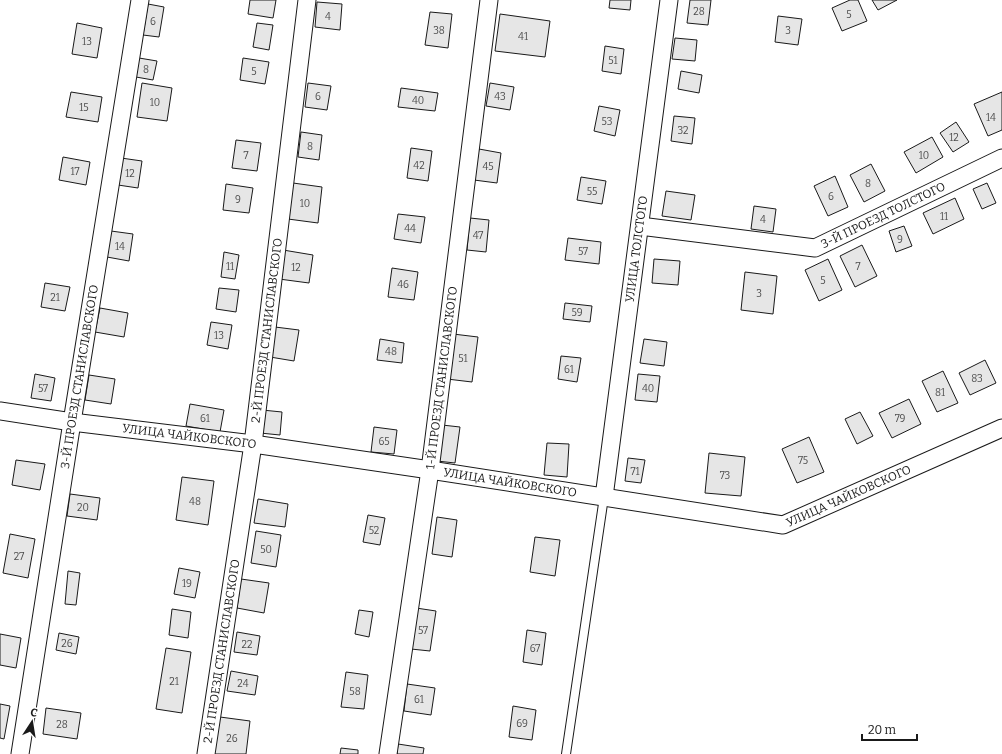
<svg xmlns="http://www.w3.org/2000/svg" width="1002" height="754" font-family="Bitter,serif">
<rect width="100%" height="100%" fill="#fff"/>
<g fill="#e6e6e6" stroke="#1a1a1a">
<polygon points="250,0 276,0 273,18 248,14"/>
<polygon points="610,0 631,0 630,10 609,8"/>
<polygon points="690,0 711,0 708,25 687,23"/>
<polygon points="850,0 858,0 867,21 842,31 832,8"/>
<polygon points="872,0 897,0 878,10"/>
<polygon points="317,2 342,4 340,30 315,27"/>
<polygon points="148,4 164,7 159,37 143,35"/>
<polygon points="430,12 452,14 448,48 425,45"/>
<polygon points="500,14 550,21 545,57 495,51"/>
<polygon points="778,16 802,19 798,45 775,42"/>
<polygon points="77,23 102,28 97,58 72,54"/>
<polygon points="257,23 273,25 269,50 253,47"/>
<polygon points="675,38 697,40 695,61 672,59"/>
<polygon points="605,46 624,49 621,74 602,71"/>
<polygon points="139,58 157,61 153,80 136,77"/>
<polygon points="243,58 269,62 265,84 240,80"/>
<polygon points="681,71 702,75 699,93 678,89"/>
<polygon points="142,83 172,88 167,121 137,117"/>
<polygon points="308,83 331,86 327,110 305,107"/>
<polygon points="490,83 514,87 510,110 486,106"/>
<polygon points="401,88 438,93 435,111 398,107"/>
<polygon points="71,92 102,97 98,122 66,117"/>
<polygon points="1002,92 1002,130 988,136 974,104"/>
<polygon points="599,106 620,110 615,136 594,131"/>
<polygon points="674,116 695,118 692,144 671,141"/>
<polygon points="956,122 969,142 953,152 940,133"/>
<polygon points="301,132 322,135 319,160 298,157"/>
<polygon points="932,137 943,157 916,173 904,152"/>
<polygon points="236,140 261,143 257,171 232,168"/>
<polygon points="411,148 432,151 428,181 407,178"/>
<polygon points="479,149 501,153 497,183 474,180"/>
<polygon points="63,157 90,162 86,185 59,180"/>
<polygon points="121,158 142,161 138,188 118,185"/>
<polygon points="871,164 885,191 864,202 850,175"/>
<polygon points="835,176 848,207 828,216 814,186"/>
<polygon points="581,177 606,181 602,204 577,200"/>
<polygon points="293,183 322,187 318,223 288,219"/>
<polygon points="987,183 996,203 982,209 973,189"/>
<polygon points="226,184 253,188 249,213 223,210"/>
<polygon points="666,191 695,195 691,220 662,216"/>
<polygon points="955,198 964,219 933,234 923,213"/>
<polygon points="754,206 776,209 773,232 751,229"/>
<polygon points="398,214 425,217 421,243 394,239"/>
<polygon points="470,218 489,220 486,252 467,250"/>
<polygon points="904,226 912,246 896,252 889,231"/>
<polygon points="111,231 133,234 129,261 107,257"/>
<polygon points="568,238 601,242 599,264 565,260"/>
<polygon points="862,245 877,276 855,287 840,256"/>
<polygon points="283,250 313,255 309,283 279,279"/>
<polygon points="224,252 239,255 235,279 221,277"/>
<polygon points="654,259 680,261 678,285 652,283"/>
<polygon points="828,259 842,290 819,301 805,270"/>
<polygon points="392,268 418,272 414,300 388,297"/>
<polygon points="745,272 777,276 773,314 741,310"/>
<polygon points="45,283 70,287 65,311 41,307"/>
<polygon points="219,288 239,290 236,312 216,309"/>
<polygon points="565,303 592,306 590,322 563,319"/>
<polygon points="100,308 128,313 124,337 95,332"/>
<polygon points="211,322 232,325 228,349 207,345"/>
<polygon points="275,327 299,330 294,361 270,357"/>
<polygon points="453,334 478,337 472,382 447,379"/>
<polygon points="380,339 404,343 402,363 377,360"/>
<polygon points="644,339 667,342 664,366 640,363"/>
<polygon points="561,356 581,358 577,382 558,379"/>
<polygon points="985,360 996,383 970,395 959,373"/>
<polygon points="943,371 958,403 937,412 922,381"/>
<polygon points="35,374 55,378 51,401 31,398"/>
<polygon points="638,374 660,376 657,402 635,400"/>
<polygon points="89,375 115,379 111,404 85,400"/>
<polygon points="909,399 921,424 892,438 879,413"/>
<polygon points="190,404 224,410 220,432 186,426"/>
<polygon points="262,410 282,412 280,435 260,433"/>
<polygon points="860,412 873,436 857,444 845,419"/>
<polygon points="442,425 460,427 455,463 437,461"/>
<polygon points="374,427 397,430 394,454 371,452"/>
<polygon points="809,437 824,472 797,483 782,449"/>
<polygon points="547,443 569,444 567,477 544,475"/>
<polygon points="709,453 745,457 741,496 705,493"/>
<polygon points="628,458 645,460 641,483 625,481"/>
<polygon points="16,460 45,464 40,490 12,485"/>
<polygon points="182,477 214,481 208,525 176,520"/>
<polygon points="70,494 100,498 97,520 67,516"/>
<polygon points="258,499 288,504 285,527 254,523"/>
<polygon points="368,515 385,518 380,545 363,542"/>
<polygon points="437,517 457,520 452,557 432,554"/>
<polygon points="256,531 281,535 276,567 251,563"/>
<polygon points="10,534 35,539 28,578 3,573"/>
<polygon points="535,537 560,540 555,576 530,572"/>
<polygon points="179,568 200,572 195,598 174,594"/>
<polygon points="68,571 80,573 76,605 65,604"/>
<polygon points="241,579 269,583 264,613 237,608"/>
<polygon points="416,608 436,611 430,651 411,649"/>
<polygon points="172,609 191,612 188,638 169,635"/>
<polygon points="359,610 373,612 369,637 355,634"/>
<polygon points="527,630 546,633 542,665 523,662"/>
<polygon points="237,632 260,636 257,655 234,652"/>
<polygon points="59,633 79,637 76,654 56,650"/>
<polygon points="0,634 21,638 16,668 0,665"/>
<polygon points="166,648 191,652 182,713 156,709"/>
<polygon points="231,671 258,676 255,695 227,691"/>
<polygon points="346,672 368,675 364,709 341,707"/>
<polygon points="407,684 435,688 431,715 404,711"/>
<polygon points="0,704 10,706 4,739 0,738"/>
<polygon points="513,706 536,710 532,740 509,737"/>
<polygon points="46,708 81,713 77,739 43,734"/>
<polygon points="220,717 250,721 246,754 214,754"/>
<polygon points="398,744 424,748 423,754 397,754"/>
<polygon points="341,748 358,750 358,754 340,754"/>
</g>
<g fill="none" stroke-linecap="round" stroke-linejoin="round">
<g stroke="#1a1a1a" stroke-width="10">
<polyline id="service" points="566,754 604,497"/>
</g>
<g stroke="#1a1a1a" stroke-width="19">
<g id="minor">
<path id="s1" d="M640,226L815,248L1002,158"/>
<path id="s2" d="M0,411L72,422L253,444L430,470L783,525L1002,428"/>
<path id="s3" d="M604,497L669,0"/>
<path id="s4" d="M20,754L72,422L140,0"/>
<path id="s5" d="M206,754L253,444L307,0"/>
<path id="s6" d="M388,754L430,470L489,0"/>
</g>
</g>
<use href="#service" stroke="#fff" stroke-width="8"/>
<use href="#minor" stroke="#fff" stroke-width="17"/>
</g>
<g text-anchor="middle" stroke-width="3" stroke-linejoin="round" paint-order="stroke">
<g font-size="10" fill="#4d4d4d">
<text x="699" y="15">28</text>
<text x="849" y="18">5</text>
<text x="328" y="20">4</text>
<text x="153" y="25">6</text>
<text x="439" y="34">38</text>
<text x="788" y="34">3</text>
<text x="523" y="40">41</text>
<text x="87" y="45">13</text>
<text x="613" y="64">51</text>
<text x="146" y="73">8</text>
<text x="254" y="75">5</text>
<text x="318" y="100">6</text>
<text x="500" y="100">43</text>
<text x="418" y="104">40</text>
<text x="155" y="106">10</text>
<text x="84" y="111">15</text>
<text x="991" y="121">14</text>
<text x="607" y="125">53</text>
<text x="683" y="134">32</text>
<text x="954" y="141">12</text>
<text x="310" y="150">8</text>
<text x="246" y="159">7</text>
<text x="924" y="159">10</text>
<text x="419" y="169">42</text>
<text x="488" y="170">45</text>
<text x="75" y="175">17</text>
<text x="130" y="177">12</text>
<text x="868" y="187">8</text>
<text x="592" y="195">55</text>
<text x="831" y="200">6</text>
<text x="238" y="203">9</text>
<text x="305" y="207">10</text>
<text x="944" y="220">11</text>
<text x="763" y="223">4</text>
<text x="410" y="232">44</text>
<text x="478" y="239">47</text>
<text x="900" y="243">9</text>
<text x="120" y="250">14</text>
<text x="583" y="255">57</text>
<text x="230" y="270">11</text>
<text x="858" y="270">7</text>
<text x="296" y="271">12</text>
<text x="823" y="284">5</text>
<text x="403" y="288">46</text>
<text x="759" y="297">3</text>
<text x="55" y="301">21</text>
<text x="577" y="316">59</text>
<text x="219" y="339">13</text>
<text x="391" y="355">48</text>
<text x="463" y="362">51</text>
<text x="569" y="373">61</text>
<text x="977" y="382">83</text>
<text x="43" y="392">57</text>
<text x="648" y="392">40</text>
<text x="940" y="396">81</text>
<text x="205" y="422">61</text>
<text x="900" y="422">79</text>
<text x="384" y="445">65</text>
<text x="803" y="464">75</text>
<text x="635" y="475">71</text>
<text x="725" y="479">73</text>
<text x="195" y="505">48</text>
<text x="83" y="511">20</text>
<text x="374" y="534">52</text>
<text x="266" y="553">50</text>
<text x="19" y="560">27</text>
<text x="187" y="587">19</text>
<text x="423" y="634">57</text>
<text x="67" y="647">26</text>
<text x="247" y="648">22</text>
<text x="535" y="652">67</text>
<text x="174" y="685">21</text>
<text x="243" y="687">24</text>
<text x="355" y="695">58</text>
<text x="419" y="703">61</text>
<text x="522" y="727">69</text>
<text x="62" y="728">28</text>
<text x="232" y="742">26</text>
</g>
<g font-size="12" fill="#1a1a1a" stroke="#fff">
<text dy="4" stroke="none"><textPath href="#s1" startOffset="252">3-Й ПРОЕЗД ТОЛСТОГО</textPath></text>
<text dy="4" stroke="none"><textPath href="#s3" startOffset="250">УЛИЦА ТОЛСТОГО</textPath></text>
<text dy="4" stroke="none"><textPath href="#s5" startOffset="428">2-Й ПРОЕЗД СТАНИСЛАВСКОГО</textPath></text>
<text dy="4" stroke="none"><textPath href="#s4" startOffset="382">3-Й ПРОЕЗД СТАНИСЛАВСКОГО</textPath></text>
<text dy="4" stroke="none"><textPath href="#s6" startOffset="380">1-Й ПРОЕЗД СТАНИСЛАВСКОГО</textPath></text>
<text dy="4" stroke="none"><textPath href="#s2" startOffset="191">УЛИЦА ЧАЙКОВСКОГО</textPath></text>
<text dy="4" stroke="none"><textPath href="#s2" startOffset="515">УЛИЦА ЧАЙКОВСКОГО</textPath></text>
<text dy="4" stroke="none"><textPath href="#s2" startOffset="863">УЛИЦА ЧАЙКОВСКОГО</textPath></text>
<text dy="4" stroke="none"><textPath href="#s5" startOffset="104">2-Й ПРОЕЗД СТАНИСЛАВСКОГО</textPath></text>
</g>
</g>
<g transform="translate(32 722) rotate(12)" stroke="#ffffff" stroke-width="3" paint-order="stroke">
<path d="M0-3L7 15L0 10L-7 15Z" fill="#1a1a1a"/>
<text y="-6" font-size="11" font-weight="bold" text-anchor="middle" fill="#1a1a1a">С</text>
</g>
<path d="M862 734v6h55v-6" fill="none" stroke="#1a1a1a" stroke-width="2"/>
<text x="868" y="734" font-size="12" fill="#1a1a1a" stroke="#ffffff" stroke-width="3" paint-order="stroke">20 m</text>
</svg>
